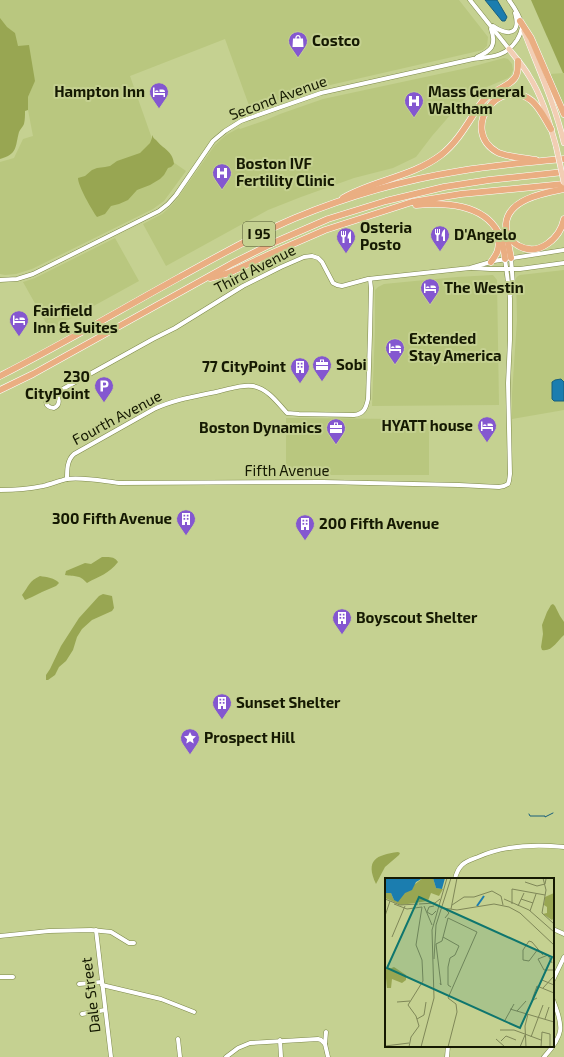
<svg xmlns="http://www.w3.org/2000/svg" width="564" height="1057" font-family="'Exo 2',sans-serif">
<rect width="100%" height="100%" fill="#c5d191"/>
<g fill="#b9c77f">
<polygon points="0,0 459,0 488,37 487,46 483,50 317,88 279,100 251,111 225,39 130,76 156,150 186,171 164,201 153,209 32,269 16,274 5,275 0,274 0,162 14,158 23,139 33,136 28,110 28,97 35,80 0,48"/>
<polygon points="504,58 508,59 512,64 513,70 511,75 508,78 480,90 465,98 432,136 416,157 393,168 354,178 301,197 268,210 166,266 143,224 162,214 170,207 177,199 215,145 226,135 239,128 240,129 266,120 280,114 323,99 467,68"/>
<polygon points="564,73 564,106 550,74"/>
<polygon points="115,238 139,281 50,330 23,282 35,278"/>
<polygon points="564,270 564,410 512,419 512,394 517,320 516,278 518,276 520,275"/>
<polygon points="493,275 497,280 499,405 372,406 375,331 375,290 378,287 384,284 425,280 457,277"/>
<polygon points="286,418 400,419 406,423 429,423 429,475 286,475"/>
</g>
<g fill="#98a652">
<polygon points="531,0 564,0 564,73 563,73"/>
<path d="M0,18L7,27L15,33L18,46L29,45L35,81L28,97V110L25,111C25,115 25,120 24,124C23,127 20,129 19,132C15,147 18,154 0,159Z"/>
<path d="M152,135C153,137 154,139 156,140C163,149 173,151 174,164L171,167L168,168L164,175L160,179L150,185L137,190L128,200L119,204L111,206L105,214L97,217C92,210 78,186 78,178L85,176L92,170L97,168L105,167L110,166L117,161L140,153L150,143L152,138Z"/>
<path d="M102,557C109,557 114,556 118,562C109,574 99,576 87,583C79,574 75,577 65,575L66,571L85,563L91,564Z"/>
<path d="M40,576C46,577 55,578 59,583L56,586L42,592L32,597L25,600L22,595C29,586 29,581 40,576Z"/>
<polygon points="103,594 112,596 114,608 112,611 92,620 82,629 77,637 73,650 66,661 59,667 55,675 48,680 46,680 46,675 50,669 61,646 79,618 99,596"/>
<path d="M553,604L555,606L560,616L564,622V635C557,641 552,652 542,650L541,647L543,634L542,625L547,612L551,605Z"/>
<path d="M398,852L400,853L399,855L385,867L376,884C365,860 376,855 398,852Z"/>
</g>
<g fill="#1b7daf" stroke="#195f7b">
<polygon points="485,0 497,0 507,17 505,21 502,21"/>
<polygon points="561,379 564,382 564,401 554,401 552,399 552,382 555,380"/>
</g>
<g fill="none" stroke-linecap="round" stroke-linejoin="round">
<polyline stroke="#195f7b" stroke-width="1" points="529,814 530,816 545,816 545,817 553,813"/>
<g stroke="#7d884b" stroke-width="5">
<g id="minor">
<polyline points="470,0 509,49"/>
<path d="M493,26C508,36 521,35 515,13"/>
<path d="M477,57C491,51 497,46 491,29"/>
<polyline points="511,258 513,285 511,294"/>
<polyline points="472,268 490,269 520,269 564,263"/>
<path d="M0,280L17,279L33,274L159,211L168,204L176,195L213,141L225,131L241,121L321,93L473,59C491,57 506,57 517,40C520,35 522,31 522,25C520,16 514,7 509,0"/>
<path d="M56,392C59,399 61,405 54,408C44,407 44,399 52,395L153,339L175,328L243,286L281,267L304,257L312,256L318,258L322,262L333,283L337,285L342,286L368,279L470,268L494,261L564,250"/>
<path d="M67,479C67,470 67,460 74,454L154,409C175,399 198,396 220,391C230,389 242,384 253,386C268,389 277,402 287,413L299,414L354,415C364,414 366,408 368,399L370,335L371,288L370,279"/>
<path d="M0,490C15,490 29,489 43,486C51,484 59,481 67,479C84,477 102,481 119,483L323,482L459,485L499,487L504,486L508,484L509,481L510,474L508,383L510,340V298L505,259"/>
<path d="M455,879C456,874 458,869 462,865C466,861 473,859 478,857C505,845 535,844 564,847"/>
<polyline points="553,929 564,934"/>
<polyline points="96,930 111,1057"/>
<polyline points="0,936 49,931 91,930 111,932 129,943 134,943"/>
<polyline points="0,977 13,977"/>
<polyline points="553,980 564,957"/>
<polyline points="79,984 102,982"/>
<polyline points="102,985 161,999 194,1012"/>
<polyline points="82,1014 105,1010"/>
<polyline points="326,1032 325,1044 328,1057"/>
<polyline points="178,1039 180,1057"/>
<polyline points="280,1040 281,1057"/>
<polyline points="226,1057 238,1048 250,1043 318,1039 321,1040 325,1044"/>
<polyline points="447,1057 448,1046"/>
<path d="M544,1057C564,1035 564,1027 553,1000"/>
</g>
</g>
<g stroke="#fff" stroke-width="6">
<g id="major">
<path d="M524,31C538,68 555,104 564,143"/>
<path d="M509,49C516,58 524,67 529,76C543,98 549,122 556,146"/>
</g>
</g>
<g stroke="#fff" stroke-width="7">
<g id="highway">
<polyline points="520,21 531,38 564,114"/>
<path d="M536,160C525,158 506,157 497,152C459,130 499,74 532,101C540,108 545,119 551,129"/>
<path d="M343,198C374,180 412,177 441,155C454,145 463,131 472,117C476,110 480,103 486,98C494,90 512,85 516,76C518,72 518,66 518,61"/>
<path d="M416,205C444,202 483,204 498,232C503,240 504,250 505,259"/>
<path d="M507,235C511,239 514,244 519,246C539,257 560,238 564,219"/>
<path d="M511,258C509,247 506,235 506,224C508,199 544,193 564,189"/>
<path d="M491,262C497,254 500,249 498,239"/>
<polyline points="210,278 229,273 270,254 325,230 412,202 461,194 564,184"/>
<path d="M0,376C61,345 120,310 180,277C218,256 255,235 295,218C348,196 404,180 460,171C495,165 529,162 564,159"/>
<polyline points="0,390 33,374 233,263 273,243 328,219 386,201 444,187 489,180 564,172"/>
</g>
</g>
<use href="#minor" stroke="#fff" stroke-width="4"/>
<use href="#major" stroke="#f2ceb4" stroke-width="5"/>
<use href="#highway" stroke="#eaae82" stroke-width="6"/>
<g stroke="#fff" stroke-width="6" stroke-linecap="butt">
<polyline id="major-bridge" points="556,146 564,183"/>
</g>
<use href="#major-bridge" stroke="#f2ceb4" stroke-width="5"/>
</g>
<defs>
<g id="shop-pin" transform="scale(1)"><path d="M0 17L-7.5 6A9.5 9.5 0 1 1 7.5 6Z" fill="#8457d0" stroke="#c5d191"/><path d="M-5-2.5h2.3a2.7 3.5 0 0 1 5.4 0H5L5.5 6h-11ZM-1.5-2.5h3a1.5 2.3 0 0 0-3 0Z" fill="#fff"/></g>
<g id="hotel-pin" transform="scale(1)"><path d="M0 17L-7.5 6A9.5 9.5 0 1 1 7.5 6Z" fill="#8457d0" stroke="#c5d191"/><path d="M-6-4.5h1.5V1H6V5H4.5V3h-9V5H-6ZM-4 0a1.8 1.8 0 1 1 3.6 0ZM.5 0V-2.5h3Q6-2.5 6 0Z" fill="#fff"/></g>
<g id="hospital-pin" transform="scale(1)"><path d="M0 17L-7.5 6A9.5 9.5 0 1 1 7.5 6Z" fill="#8457d0" stroke="#c5d191"/><path d="M-5-5h3v3.5h4V-5h3V5h-3V1.5h-4V5h-3Z" fill="#fff"/></g>
<g id="restaurant-pin" transform="scale(1)"><path d="M0 17L-7.5 6A9.5 9.5 0 1 1 7.5 6Z" fill="#8457d0" stroke="#c5d191"/><path d="M-5-6h1v4h1v-4h1v4h1v-4h1v5L-1.5 .5V6h-2V.5L-5-1ZM5-6V6H3V1.5H1.5Q1.5-4 5-6Z" fill="#fff"/></g>
<g id="office-pin" transform="scale(1)"><path d="M0 17L-7.5 6A9.5 9.5 0 1 1 7.5 6Z" fill="#8457d0" stroke="#c5d191"/><path d="M-6-3h4V-5.5h4V-3h4V5H-6ZM-1-4.5V-3h2v-1.5ZM-6 0V1H6V0Z" fill="#fff"/></g>
<g id="building-pin" transform="scale(1)"><path d="M0 17L-7.5 6A9.5 9.5 0 1 1 7.5 6Z" fill="#8457d0" stroke="#c5d191"/><path d="M-4-6H4V6H1V3H-1V6H-4ZM-2.5-4.3h1.7v1.8h-1.7ZM.8-4.3h1.7v1.8H.8ZM-2.5-1h1.7V.8h-1.7ZM.8-1h1.7V.8H.8Z" fill="#fff"/></g>
<g id="parking-pin" transform="scale(1)"><path d="M0 17L-7.5 6A9.5 9.5 0 1 1 7.5 6Z" fill="#8457d0" stroke="#c5d191"/><path d="M-3.5-5.5H1a3.5 3.5 0 0 1 0 7H-1V5.5H-3.5ZM-1-3.4V-.6H.8a1.4 1.4 0 0 0 0-2.8Z" fill="#fff"/></g>
<g id="sight-pin" transform="scale(1)"><path d="M0 17L-7.5 6A9.5 9.5 0 1 1 7.5 6Z" fill="#8457d0" stroke="#c5d191"/><path d="M0-6L1.8-2.2L6-1.7L2.9 1.2L3.7 5.4L0 3.3L-3.7 5.4L-2.9 1.2L-6-1.7L-1.8-2.2Z" fill="#fff"/></g>
</defs>
<g fill-rule="evenodd">
<use href="#shop-pin" x="298" y="41"/>
<use href="#hotel-pin" x="159" y="92"/>
<use href="#hospital-pin" x="414" y="101"/>
<use href="#hospital-pin" x="222" y="173"/>
<use href="#restaurant-pin" x="440" y="235"/>
<use href="#restaurant-pin" x="346" y="237"/>
<use href="#hotel-pin" x="430" y="288"/>
<use href="#hotel-pin" x="19" y="320"/>
<use href="#hotel-pin" x="395" y="348"/>
<use href="#office-pin" x="322" y="365"/>
<use href="#building-pin" x="300" y="367"/>
<use href="#parking-pin" x="104" y="386"/>
<use href="#hotel-pin" x="487" y="426"/>
<use href="#office-pin" x="336" y="428"/>
<use href="#building-pin" x="186" y="519"/>
<use href="#building-pin" x="305" y="524"/>
<use href="#building-pin" x="342" y="618"/>
<use href="#building-pin" x="222" y="703"/>
<use href="#sight-pin" x="190" y="738"/>
</g>
<g text-anchor="middle" stroke-width="4" stroke-linejoin="round" paint-order="stroke">
<rect fill="#c5d191" stroke="#4a502d" stroke-width="1" x="243" y="222" width="32" height="24" rx="3"/>
<g font-size="14" font-weight="bold" fill="#151902">
<text x="259" y="239">I 95</text>
</g>
<g font-size="15" font-weight="bold" fill="#151902" stroke="#c5d191" text-anchor="start">
<text x="312" y="46">Costco</text>
<text x="145" y="97" text-anchor="end">Hampton Inn</text>
<text x="428" y="97">Mass General<tspan x="428" dy="17">Waltham</tspan></text>
<text x="236" y="169">Boston IVF<tspan x="236" dy="17">Fertility Clinic</tspan></text>
<text x="360" y="233">Osteria<tspan x="360" dy="17">Posto</tspan></text>
<text x="454" y="240">D'Angelo</text>
<text x="444" y="293">The Westin</text>
<text x="33" y="316">Fairfield<tspan x="33" dy="17">Inn &amp; Suites</tspan></text>
<text x="409" y="344">Extended<tspan x="409" dy="17">Stay America</tspan></text>
<text x="336" y="370">Sobi</text>
<text x="286" y="372" text-anchor="end">77 CityPoint</text>
<text x="90" y="382" text-anchor="end">230<tspan x="90" dy="17">CityPoint</tspan></text>
<text x="473" y="431" text-anchor="end">HYATT house</text>
<text x="322" y="433" text-anchor="end">Boston Dynamics</text>
<text x="172" y="524" text-anchor="end">300 Fifth Avenue</text>
<text x="319" y="529">200 Fifth Avenue</text>
<text x="356" y="623">Boyscout Shelter</text>
<text x="236" y="708">Sunset Shelter</text>
<text x="204" y="743">Prospect Hill</text>
</g>
<g font-size="15" fill="#151902" stroke="#c5d191">
<text transform="translate(278 98) rotate(-20)" y="5">Second Avenue</text>
<text transform="translate(255 269) rotate(-27)" y="5">Third Avenue</text>
<text transform="translate(117 418) rotate(-28)" y="5">Fourth Avenue</text>
<text x="287" y="476">Fifth Avenue</text>
<text transform="translate(91 995) rotate(-97)" y="5">Dale Street</text>
</g>
</g>
<g transform="translate(385 878)">
<rect width="169" height="169" fill="#c5d191"/>
<path d="M38,0H48L51,10L58,11L54,18L46,15L43,23L16,27L0,20V15H6L9,22ZM169,15V40L167,42L158,36L162,35V29L159,27L160,19ZM9,89L21,97V102L17,105L7,101L6,110H2L0,90L4,91Z" fill="#98a652"/>
<path d="M0,0H38L31,4L27,12L20,15L13,24L9,22L6,15H0ZM48,0H60L57,11L51,10Z" fill="#1b7daf"/>
<path fill="none" stroke="#1b7daf" stroke-width="2" d="M92,28L99,18"/>
<path fill="none" stroke="#7f8758" stroke-width="1" d="M158,0L161,12L157,35L169,46M140,4L152,8L160,6L161,1M0,21L15,27L33,26M119,21L144,32L169,54M136,21L148,25M9,26L22,31L37,29M34,26L50,25L55,21M127,26V11L160,17M67,27L79,19H89L107,13L116,18L118,27M39,28L47,47M49,28L44,29L42,34L47,37L51,33M133,28L139,15M58,30L72,32L109,26L124,29L135,35L169,67M59,30L64,35L60,40M66,31L72,0M145,33L151,16M0,38L5,23M63,40L92,54L63,120L71,126L72,134M7,59L20,28M58,59L74,68L70,77L65,80L63,89V107L66,109M153,71L144,83L138,82V72L144,63L147,64L158,77M49,81L51,47L66,0M167,85L163,77L153,81L159,92H169M157,102L169,107M55,105L56,107L51,66L57,63L63,40M152,108L148,119V122L152,120M152,108L169,115M158,110L169,98M12,124L25,123M125,131L169,144M132,133L141,123M32,141L39,137L41,124M160,141L164,129M119,144L129,126M115,152H129L156,162M146,159L158,127M111,161L120,169M116,163L121,158L131,162M0,168L24,165M24,169L26,159L34,148L31,138L23,127L38,103L37,82L31,67L37,29M36,169L49,120L47,52L62,0M43,169H57M63,169L72,134M135,169L140,157M141,169L140,148L143,136M156,169L157,154L165,156V169"/>
<path fill="#0f766e" fill-opacity="0.15" stroke="#0f766e" stroke-width="2" d="M34,19L167,79L135,150L2,90Z"/>
<rect width="169" height="169" fill="none" stroke="#151902" stroke-width="2"/>
</g>
</svg>
